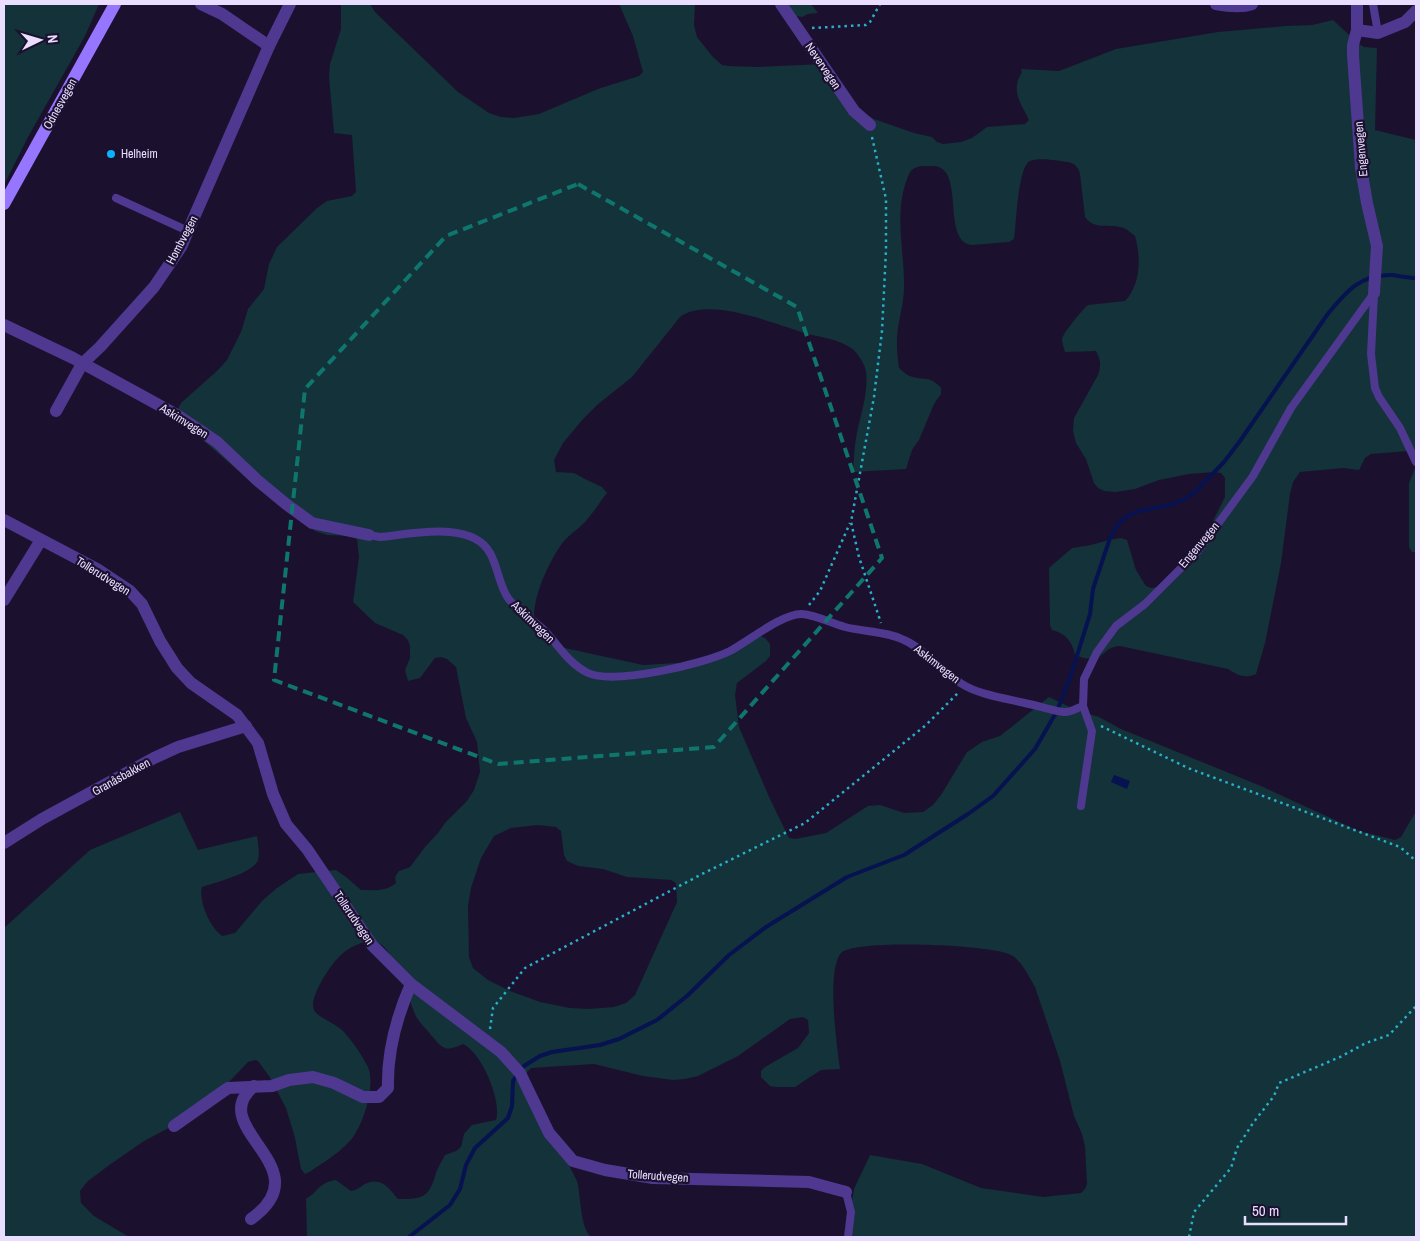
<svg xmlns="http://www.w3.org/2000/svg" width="1420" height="1241" font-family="'Archivo Narrow',sans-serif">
<rect width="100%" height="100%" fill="#1c102f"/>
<g fill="#133239" fill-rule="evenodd">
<polygon points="4,4 99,4 85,36 28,137 4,185"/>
<path d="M339,4H370L375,12L458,92L489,113L501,117L514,118L539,114L598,89L639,76L643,72L633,36L619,4H695L694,25L697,37L712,56L722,65L728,66L759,67L824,64L858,109L874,119L914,133L932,137L937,142L943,144L961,142L972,138L987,127L1025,124L1029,120C1021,103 1010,91 1022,72L1021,69L1059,71L1116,49L1218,32L1286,26L1312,25L1333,20L1359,44L1364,47L1377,48L1375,130L1416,140V552H1412L1409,547V483L1416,466L1408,451L1371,454L1365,458L1359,470L1343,468L1300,472L1293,482L1290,494L1281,563L1265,643L1256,674C1245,679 1237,675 1228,669L1120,646C1099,647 1106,667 1075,655C1072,642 1067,634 1052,630L1050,625L1049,568L1072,548L1091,545L1109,540L1121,538L1127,540L1136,570L1146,586L1151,588L1158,587L1171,574L1211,525L1225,497V478L1221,473L1214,472L1189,474L1159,480L1135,489L1116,492L1104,491L1098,488L1094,483L1086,459L1076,443L1073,431L1074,418L1098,375C1101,367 1101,359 1096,351L1065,352C1064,348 1062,343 1062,340C1061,335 1083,309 1088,305L1125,301C1141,284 1141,257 1135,236C1132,234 1128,230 1124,228C1110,223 1095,231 1085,217L1080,174C1078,167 1076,164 1068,162C1057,161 1040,157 1030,161C1018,166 1016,226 1014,239L1009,242L972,245C940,242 967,165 932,166C926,166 919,165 913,169C909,172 908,177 906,182C894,217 905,253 904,288C904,307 896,326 897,345C897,353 898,360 899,368C902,370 906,375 910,376C923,381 930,375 941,388V394L934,404L919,440L912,450L906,469L853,472C854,461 854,449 856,438C859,418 873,382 863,363C860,358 856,351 851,348C837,338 821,338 805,333C775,324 708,296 680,317L632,377L597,405L583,419L563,443L554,460L556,472L574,473L585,479L602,487L607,493C599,503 592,515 583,524C576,531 567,536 561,545C547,565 522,616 541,638C544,641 548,643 551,645L643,665L712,661L748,638L761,636L766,639L770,644V656L766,661L737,683L735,695L739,727L770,799L789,838L795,839L826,833L868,806L880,805L904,813L923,812L933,805L941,795L967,752L982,742L1000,736L1049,697L1076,710L1099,717L1121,729L1261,786L1359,831L1395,840L1401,837L1416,811V1237H852V1201L854,1189L870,1155L922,1164L981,1188L1043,1197L1081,1193L1085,1189L1087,1184L1085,1146L1082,1134L1074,1116L1060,1061L1035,987C1030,978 1022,962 1013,956C996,944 853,939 841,953C826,971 837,1046 840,1069L821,1070L795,1087H776L770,1086L761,1077V1071L765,1067L798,1048L809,1033L808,1020L803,1017L790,1019L738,1056L698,1076L685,1079L673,1080L643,1076L594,1064L531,1068L527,1072L528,1085L577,1181C581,1195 580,1228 591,1237H307L306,1199C320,1190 318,1183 336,1180L351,1191C357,1190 360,1187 365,1184C381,1176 389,1188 398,1199C423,1199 429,1198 436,1173C438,1167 442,1161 445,1155L456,1151L461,1147L464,1134L472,1125L496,1120C502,1101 482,1053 463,1044C458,1046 450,1050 445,1048C439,1046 435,1039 431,1035C426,1028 418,1022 415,1014C408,998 394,946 376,942C373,941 365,942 361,943C354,946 347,949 342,954C332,962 308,998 314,1010C317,1017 337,1024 344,1032C353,1042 362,1055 368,1067C376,1085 363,1127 350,1141C339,1153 324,1162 311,1171L305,1174L301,1169L295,1138L286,1108L269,1076L258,1061L255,1060L248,1062L231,1080L178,1123L144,1141L108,1166L88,1181L80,1191L81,1203L94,1216L129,1237H4V928L90,850L180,812L198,850L257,836C258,843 260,853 258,860C254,873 214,883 202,887C198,900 211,930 223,936L235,933L263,900L277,888L298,874L336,870L346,877L361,890C373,890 386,892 396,883L395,877L399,871L410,867L425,847L438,833L445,823L467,801L474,790L480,772L477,742L466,718L456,667L447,659L441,657L435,658L420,678L408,681L405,670L410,658V646L408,640L403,635L375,623L353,602L359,557L357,539L351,536L327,535L315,531L291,512L270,498L190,429L178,409L181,403L218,370L227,360L241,332L248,309L264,289L269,264L277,247L317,208L327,201L352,196L356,192L352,135L334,133L329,77L330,64L341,29V5ZM538,825L556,827L561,831L564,855L567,861L578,866L603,869L627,877L671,880L676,883L677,902L635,995L626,1003L614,1007L589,1009L570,1008L540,1002L510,991L488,980L473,968L469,957L468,906L471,888L481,858L494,836L511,828Z"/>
<polygon points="784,4 811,4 818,13 808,14 802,17 789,15"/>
</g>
<polygon fill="#071250" points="1114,775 1130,781 1127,789 1111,782"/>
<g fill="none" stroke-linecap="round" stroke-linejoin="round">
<path stroke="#071250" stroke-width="4" d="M409,1237L450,1205L460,1189L466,1165L475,1148L508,1118L512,1106L513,1081L524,1066L540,1056L552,1052L600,1045L619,1039L657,1020L687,996L729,955L766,927L847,877L904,855L968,814L993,796L1035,749L1057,711L1071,675L1090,614L1093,589L1111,535L1118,524L1127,516L1139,511L1170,505L1187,498L1197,490L1224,462L1240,441L1327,315C1346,292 1360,274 1392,275C1400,276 1408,278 1416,278"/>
<g stroke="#28b0c8" stroke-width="2.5" stroke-dasharray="2.5 4" stroke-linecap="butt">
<polyline points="812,28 866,25 870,22 880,4"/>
<polyline points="872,137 886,199 886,250 882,331 874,397 851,522 859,557 881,623"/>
<polyline points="809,605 820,591 850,523"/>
<polyline points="1101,726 1188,768 1400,847 1416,861"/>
<polyline points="490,1029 493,1008 525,968 702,874 805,823 926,725 959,692"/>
<polyline points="1189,1237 1194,1212 1231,1168 1237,1148 1253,1123 1274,1096 1279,1083 1340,1057 1366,1043 1389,1035 1416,1006"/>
</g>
<g stroke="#4e3890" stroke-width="8">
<polyline points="1373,4 1378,33"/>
<polyline points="116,198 188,231"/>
<polyline points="1374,295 1371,354 1375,388 1379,397 1400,428 1416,462"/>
<path d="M369,535L380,537C411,534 472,520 490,553C498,567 499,585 508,598C518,612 533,619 545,631C558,645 569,664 588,673C614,685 704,664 730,651C747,642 783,613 802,614C816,615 831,623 845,627C864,632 886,631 904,640C926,650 942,671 962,684C979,695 1009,699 1029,704C1040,706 1052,711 1064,712C1070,713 1077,708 1083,706"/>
<polyline points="1081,806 1092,731 1083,706 1084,679 1097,652 1116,626 1145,604 1198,551 1253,476 1291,408 1374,293"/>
<polyline points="846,1192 851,1212 848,1237"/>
</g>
<g stroke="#4e3890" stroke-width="12">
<polyline points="201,4 222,14 269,46"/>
<polyline points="781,4 854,111 870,125"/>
<path d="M1216,4C1227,6 1241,8 1252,4"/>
<polyline points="1357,4 1357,30 1353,45 1353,55 1361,168 1367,203 1377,246 1374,293"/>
<polyline points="1357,30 1378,33 1405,22 1416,11"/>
<polyline points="4,325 73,358 177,415 217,442 257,480 286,504 312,523 369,535"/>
<polyline points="56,411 82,364 100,347 154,287 181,247 269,46 290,4"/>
<polyline points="4,520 97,569 130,591 142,604 160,641 177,668 191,683 237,715 258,743 273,794 286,824 307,849 372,945 411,984 501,1052 520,1073 549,1133 573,1161 605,1170 653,1178 809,1182 846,1192"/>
<polyline points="4,600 41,540"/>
<polyline points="4,843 42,819 154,758 178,747 246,726"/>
<path d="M174,1126L228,1088L272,1086L289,1080L313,1077L334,1083L363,1097H379L388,1088C387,1053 397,1016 411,984"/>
<path d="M251,1219C324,1167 203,1128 254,1086"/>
</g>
<polyline stroke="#9675ff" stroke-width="12" points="4,204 115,4"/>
</g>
<path fill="none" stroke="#0f766e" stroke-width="4" stroke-dasharray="10 6" stroke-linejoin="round" d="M578,184L797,307L882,558L714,747L498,764L274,680L305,389L446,236Z"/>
<circle fill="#0ab2ff" stroke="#1c102f" stroke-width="2" cx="111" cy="154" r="5"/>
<g text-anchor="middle" stroke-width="4.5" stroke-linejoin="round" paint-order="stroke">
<g font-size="12" fill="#e9deff" stroke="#1c102f">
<text transform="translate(823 66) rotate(56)" y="4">Nevervegen</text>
<text transform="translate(60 104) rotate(-61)" y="4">Odnesvegen</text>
<text transform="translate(1361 149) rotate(-95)" y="4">Engenvegen</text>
<text transform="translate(182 240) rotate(-62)" y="4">Hombvegen</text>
<text transform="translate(184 421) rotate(32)" y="4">Askimvegen</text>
<text transform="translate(1199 545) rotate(-50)" y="4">Engenvegen</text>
<text transform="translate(103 576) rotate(32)" y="4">Tollerudvegen</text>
<text transform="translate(533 622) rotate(44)" y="4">Askimvegen</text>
<text transform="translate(937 664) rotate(38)" y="4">Askimvegen</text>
<text transform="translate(121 777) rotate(-29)" y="4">Granåsbakken</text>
<text transform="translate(354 918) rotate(56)" y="4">Tollerudvegen</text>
<text transform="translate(658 1176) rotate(4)" y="4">Tollerudvegen</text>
</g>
<g font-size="12" fill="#e9deff" stroke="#1c102f" text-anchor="start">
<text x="121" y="158">Helheim</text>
</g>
</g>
<rect width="1420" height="1241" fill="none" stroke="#e9deff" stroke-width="10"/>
<g transform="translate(40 40) rotate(85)" stroke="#1c102f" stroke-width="4" paint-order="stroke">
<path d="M0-4L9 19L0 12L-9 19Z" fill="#e9deff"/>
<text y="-8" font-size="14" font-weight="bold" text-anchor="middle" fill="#e9deff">N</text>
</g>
<path d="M1245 1216v8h101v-8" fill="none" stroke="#e9deff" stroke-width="2.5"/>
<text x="1252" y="1216" font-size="15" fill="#e9deff" stroke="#1c102f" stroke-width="4" paint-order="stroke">50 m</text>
</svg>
